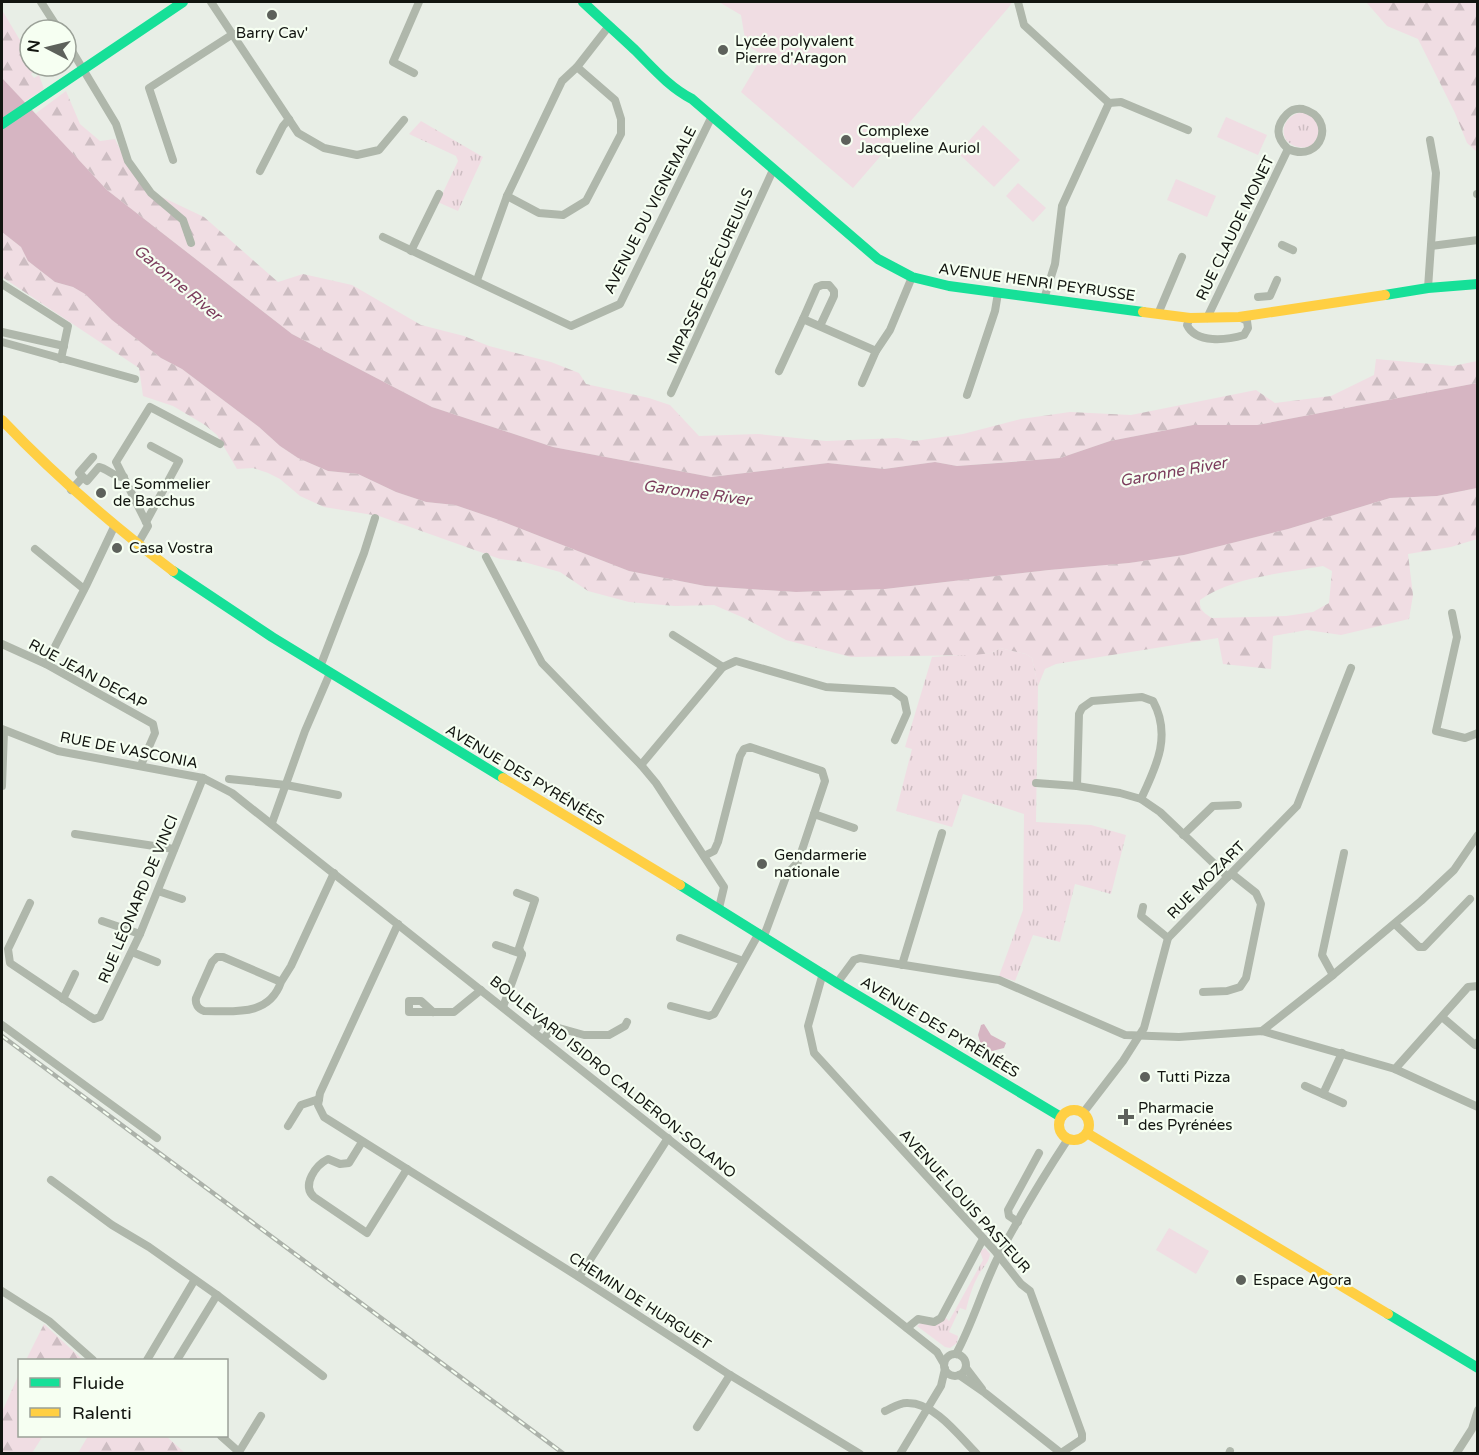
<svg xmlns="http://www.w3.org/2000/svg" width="1479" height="1455" font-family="'Varela Round',sans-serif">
<defs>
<pattern id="grass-tufts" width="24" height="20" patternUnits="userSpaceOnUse" patternTransform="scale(1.5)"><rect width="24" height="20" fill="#f0dde3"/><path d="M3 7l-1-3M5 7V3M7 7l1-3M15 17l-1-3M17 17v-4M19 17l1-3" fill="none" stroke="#cdbdc2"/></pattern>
<pattern id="forest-firs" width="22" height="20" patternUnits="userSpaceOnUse" patternTransform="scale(1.5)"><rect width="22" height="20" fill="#f0dde3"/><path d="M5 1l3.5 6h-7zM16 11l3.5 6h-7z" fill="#cdbdc2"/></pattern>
</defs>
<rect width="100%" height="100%" fill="#e8eee6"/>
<g fill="url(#grass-tufts)">
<path d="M1302,112L1313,115L1321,132L1311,147C1276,152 1276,117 1302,112Z"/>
<polygon points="421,121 483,157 458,211 440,203 437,205 458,161 456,156 409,134"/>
<polygon points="1000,648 1026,654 1032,658 1038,686 1036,822 1091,825 1126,835 1111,894 1075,884 1060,942 1033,935 1015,981 999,976 1023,910 1024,814 963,794 952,827 896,811 912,749 905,747 932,657 992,653"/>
<path d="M985,1248L990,1254C989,1263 982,1268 978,1276C972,1287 969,1298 966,1310L960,1308L949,1332L958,1336L957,1343L950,1348L945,1347L917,1326L921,1323L936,1325L944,1316L949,1321L983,1260L980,1251Z"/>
</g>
<g fill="url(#forest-firs)" fill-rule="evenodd">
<polygon points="1366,2 1477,2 1477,152 1467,143 1455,113 1418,39 1387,26"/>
<polygon points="2,10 30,57 30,66 36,66 36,70 31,74 34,78 39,75 44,89 24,102 2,78"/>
<polygon points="66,91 80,124 100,141 115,139 130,170 145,189 204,217 278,282 303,274 352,285 421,325 464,336 489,346 551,362 579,373 586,384 649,398 670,405 699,436 758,434 826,441 897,438 915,441 963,434 1021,419 1070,412 1131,415 1256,390 1275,403 1331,396 1374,375 1376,359 1453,366 1477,361 1477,383 1257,425 1193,425 1110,441 1060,458 957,466 935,462 884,469 828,463 711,477 553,447 432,407 292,334 107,190 35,114"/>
<path d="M2,232L21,247L28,261L55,282L73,287L85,294L112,320L161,358L182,369L259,427L280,446L298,458L328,471L358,474L396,492L426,502L455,505L496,519L629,571L705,586L796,592L885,589L1049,570L1128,563L1184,555L1288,529L1390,498L1437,496L1477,488V539L1451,547L1408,554L1413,595L1409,619L1341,635L1307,630L1273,636L1271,669L1223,664L1218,638L1056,664L1045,669L1038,686L1032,658L1026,654L1000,648L992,653L974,655L851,657L786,640L744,618L714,605L675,606L629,602L588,591L560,572L524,562L500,559L379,516L324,507L300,496L280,479L268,473L253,468L237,469L217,435L205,425L173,406L143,396L139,368L2,277ZM1323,566L1332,571L1329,603L1313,612L1286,616L1212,618C1204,613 1199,610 1200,600C1231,577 1285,573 1323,566Z"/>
<polygon points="44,1324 83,1360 26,1360"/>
<polygon points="19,1374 20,1436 43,1436 32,1453 2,1453 2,1412"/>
<polygon points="88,1436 166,1436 185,1453 78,1453"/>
</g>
<g fill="#f0dde3">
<polygon points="719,2 1012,2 1009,7 853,188 741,92 763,55 746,45 741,15"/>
<polygon points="1226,117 1267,135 1258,155 1217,137"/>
<polygon points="983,125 1020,160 994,187 958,153"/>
<polygon points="1176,179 1216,196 1207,217 1167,200"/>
<polygon points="1018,183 1046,208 1033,222 1006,196"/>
<polygon points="1169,1228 1209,1251 1196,1274 1156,1250"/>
</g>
<g fill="#d6b5c2">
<polygon points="2,78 107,190 292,334 432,407 553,447 711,477 828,463 884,469 935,462 957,466 998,463 1060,458 1110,441 1193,425 1257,425 1477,383 1477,488 1437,496 1390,498 1288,529 1184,555 1129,563 1049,570 885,589 796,592 705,586 629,571 496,519 455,505 426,502 396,492 358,474 328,471 298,458 280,446 259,427 182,369 161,358 112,320 85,294 73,287 55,282 28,261 21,247 2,232"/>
<polygon points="984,1024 991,1035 1006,1043 1004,1048 992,1051 981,1045 978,1035 981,1025"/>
</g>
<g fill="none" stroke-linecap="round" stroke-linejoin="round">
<g stroke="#afb7ab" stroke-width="8">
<polyline points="41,2 59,30"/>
<polyline points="211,2 298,133 324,148 357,155 379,150 404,120"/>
<polyline points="1018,2 1024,25 1109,103"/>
<polyline points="66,41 116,124 128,161 151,193 183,220 191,243"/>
<polyline points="414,73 393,62 419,2"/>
<polyline points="1109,103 1121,102 1188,130"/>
<polyline points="173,160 149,88 233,34"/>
<polyline points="260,171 283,126 289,119"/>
<polyline points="1477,194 1478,194"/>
<polyline points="507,196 539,213 563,215 586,201 621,134 621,119 615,100 577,67"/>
<polyline points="383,237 571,326 620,304 712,116"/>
<polyline points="1282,245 1293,250"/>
<polyline points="1431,246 1478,240"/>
<polyline points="411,251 439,194"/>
<polyline points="477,280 507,196 562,81 577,67 609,26"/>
<polyline points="2,284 68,326 61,359"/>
<polyline points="1428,288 1436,173 1430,140"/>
<polyline points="1258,297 1270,296 1277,280"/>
<polyline points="1044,299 1055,264 1062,206 1109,103"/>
<polyline points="1158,314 1182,257"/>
<path d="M1190,318L1187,325C1196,344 1227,340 1244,335L1248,328L1247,321L1239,317"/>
<path d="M1207,318L1288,149C1322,164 1337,118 1303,109C1297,108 1291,110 1287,114C1275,126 1276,138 1288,149"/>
<polyline points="803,319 817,287 822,285 829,285 834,291 834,296 820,326"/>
<polyline points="2,332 64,346"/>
<polyline points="2,342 135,379"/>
<polyline points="779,371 803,319 876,351"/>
<polyline points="862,383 876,351 890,330 912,277"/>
<polyline points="671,393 773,170"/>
<polyline points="967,395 995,311 998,293"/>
<path d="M93,457L79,473L87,481L99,467C108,469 115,478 124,477"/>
<polyline points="71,490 83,477"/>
<polyline points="146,522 179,461 151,446"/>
<polyline points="137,545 148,526 116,462 150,407 220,444"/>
<polyline points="35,549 84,589"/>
<polyline points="486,557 542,663 641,765 656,783 724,887 719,908"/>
<polyline points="1452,613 1457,637 1436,731 1465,738 1478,733"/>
<polyline points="673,635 723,667"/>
<polyline points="2,644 46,664 153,724 155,733 141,765"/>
<polyline points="46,664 86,586 114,527"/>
<polyline points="320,667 364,553 375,518"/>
<polyline points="2,729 58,751 203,778 232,793 937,1352 944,1364"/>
<polyline points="641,765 723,667 736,661 826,687 893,691 904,699 907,713 895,740"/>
<polyline points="229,779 286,785 338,795"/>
<polyline points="1036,783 1077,786 1120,793 1141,799 1160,812 1228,877"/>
<polyline points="2,786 4,731"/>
<path d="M1077,786L1079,714L1082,708L1092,701L1142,697L1153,701C1172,736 1156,767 1141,799"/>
<polyline points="814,814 854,828"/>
<polyline points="272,823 305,731 330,673"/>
<polyline points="75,834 174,849"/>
<polyline points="1183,835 1213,806 1238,805"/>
<polyline points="704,856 714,851 718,842 740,756 744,749 750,747 822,771 825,781 798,862 787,874 764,936"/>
<polyline points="158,891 182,899"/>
<polyline points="30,903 8,949 10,963 89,1016 94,1019 100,1017 140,934 203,778"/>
<polyline points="1143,907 1141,916 1168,938"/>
<polyline points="102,921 140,934"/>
<polyline points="398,924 320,1093 318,1105 324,1117 579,1277 730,1375 860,1454"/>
<polyline points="1395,924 1419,947 1424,947 1470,899"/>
<polyline points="680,938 743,961"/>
<polyline points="496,945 522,954"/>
<polyline points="132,952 157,962"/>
<polyline points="902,965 942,833"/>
<polyline points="823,973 808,1026 814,1053 995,1251 1021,1284 1030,1291 1082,1434 1082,1439 1061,1453"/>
<polyline points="1333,975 1322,955 1344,853"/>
<path d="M281,982C269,1017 233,1011 204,1011C198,1009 195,1004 196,998L212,962L217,957H223L281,982L291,966L334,873"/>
<polyline points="837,983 854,960 860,958 999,980 1125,1035 1179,1037 1262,1031 1395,1069 1478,1107"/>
<polyline points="1203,992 1227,991 1240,987 1246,978 1261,904 1256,893 1232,874"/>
<polyline points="63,999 75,974"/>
<polyline points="671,1006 709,1016 714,1014 759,933"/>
<polyline points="503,1007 522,955 519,948 535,900 517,893"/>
<polyline points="433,1012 421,1001 409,1001 409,1012 454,1012 481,990"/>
<polyline points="1442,1017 1475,1045 1478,1042"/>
<polyline points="2,1025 157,1138"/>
<polyline points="1262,1031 1333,975 1421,901 1454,870 1478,835"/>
<polyline points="534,1032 542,1021"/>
<polyline points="543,1039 552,1029 559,1028 584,1035 609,1035 625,1026 627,1022"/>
<polyline points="1395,1069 1468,987 1478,986"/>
<polyline points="1305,1086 1343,1103"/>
<polyline points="1323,1094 1342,1053"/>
<polyline points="1083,1113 1123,1061 1144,1028 1168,938 1297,806 1351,668"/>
<polyline points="288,1126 301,1105 319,1099"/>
<path d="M362,1142L349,1163L340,1164L328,1159C316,1165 301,1185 314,1197L367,1233L407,1169"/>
<polyline points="51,1180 112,1225 149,1247 217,1295 323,1376"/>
<polyline points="1018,1222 1009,1216 1008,1210 1039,1153"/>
<polyline points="579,1277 668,1138"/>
<polyline points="2,1291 49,1321 93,1360"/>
<polyline points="907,1328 918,1319 934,1322 941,1318 983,1239"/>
<circle cx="955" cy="1365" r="11"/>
<path d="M956,1354C973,1323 982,1289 998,1257C1019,1217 1043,1177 1068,1139"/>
<polyline points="147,1360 194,1281"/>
<polyline points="177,1360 217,1295"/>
<polyline points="966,1368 982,1389"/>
<polyline points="959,1375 985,1393 1062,1454"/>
<path d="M885,1411C892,1408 900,1402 908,1403C935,1403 959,1436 977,1454"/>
<polyline points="697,1427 730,1375"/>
<polyline points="221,1436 239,1452 261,1416"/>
<polyline points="900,1454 941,1386 945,1369"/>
<polyline points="1229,1454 1230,1451"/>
<polyline points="1456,1454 1472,1429 1478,1410"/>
</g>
<g stroke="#16e098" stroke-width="10">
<path d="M583,2C600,18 618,34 635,50C653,68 669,87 692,99L878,259L912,277L949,286L1143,312"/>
<polyline points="2,124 183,2"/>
<polyline points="1385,295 1428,288 1478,284"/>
<polyline points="173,571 272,637 503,778"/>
<polyline points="680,885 837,983 1061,1117"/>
<polyline points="1388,1314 1478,1368"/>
</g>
<g stroke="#ffcf43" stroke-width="10">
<polyline points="1143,312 1190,318 1239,317 1385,295"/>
<path d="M2,420C56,477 111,524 173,571"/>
<polyline points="503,778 680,885"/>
<circle cx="1074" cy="1125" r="15"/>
<polyline points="1087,1133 1388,1314"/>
</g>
<g stroke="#acb2aa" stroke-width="4.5">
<polyline id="rail" points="2,1036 564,1454"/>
</g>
<use href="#rail" stroke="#f6fff2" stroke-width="2" stroke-dasharray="7" stroke-linecap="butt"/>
</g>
<g fill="#5d615b" stroke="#f6fff2" stroke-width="2">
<circle cx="272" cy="15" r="6"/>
<circle cx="723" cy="50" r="6"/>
<circle cx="846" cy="140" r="6"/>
<circle cx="101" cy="493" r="6"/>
<circle cx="117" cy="548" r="6"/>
<circle cx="762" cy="864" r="6"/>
<circle cx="1145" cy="1077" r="6"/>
<path d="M1123 1108h6v6h6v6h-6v6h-6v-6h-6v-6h6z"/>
<circle cx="1241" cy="1280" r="6"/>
</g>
<g text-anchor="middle" stroke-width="4.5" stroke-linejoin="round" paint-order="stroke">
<g font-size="15" fill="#121510" stroke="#f6fff2" text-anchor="start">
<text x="272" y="38" text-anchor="middle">Barry Cav'</text>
<text x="735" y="46">Lycée polyvalent<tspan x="735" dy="17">Pierre d'Aragon</tspan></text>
<text x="858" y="136">Complexe<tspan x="858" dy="17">Jacqueline Auriol</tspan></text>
<text x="113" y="489">Le Sommelier<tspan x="113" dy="17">de Bacchus</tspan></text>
<text x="129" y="553">Casa Vostra</text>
<text x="774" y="860">Gendarmerie<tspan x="774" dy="17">nationale</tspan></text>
<text x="1157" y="1082">Tutti Pizza</text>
<text x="1138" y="1113">Pharmacie<tspan x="1138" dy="17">des Pyrénées</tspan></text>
<text x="1253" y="1285">Espace Agora</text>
</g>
<g font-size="15" fill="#121510" stroke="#f6fff2">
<text transform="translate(650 210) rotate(-63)" y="5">AVENUE DU VIGNEMALE</text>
<text transform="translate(1235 228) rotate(-64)" y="5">RUE CLAUDE MONET</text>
<text transform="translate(710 276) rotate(-66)" y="5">IMPASSE DES ÉCUREUILS</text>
<text transform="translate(1037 282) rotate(8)" y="5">AVENUE HENRI PEYRUSSE</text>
<text transform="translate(88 674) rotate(28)" y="5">RUE JEAN DECAP</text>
<text transform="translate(129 750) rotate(11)" y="5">RUE DE VASCONIA</text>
<text transform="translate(525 775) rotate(31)" y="5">AVENUE DES PYRÉNÉES</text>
<text transform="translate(1206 880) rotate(-45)" y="5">RUE MOZART</text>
<text transform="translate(138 899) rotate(-67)" y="5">RUE LÉONARD DE VINCI</text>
<text transform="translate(940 1027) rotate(31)" y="5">AVENUE DES PYRÉNÉES</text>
<text transform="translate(613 1077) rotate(39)" y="5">BOULEVARD ISIDRO CALDERON-SOLANO</text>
<text transform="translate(965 1201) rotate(48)" y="5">AVENUE LOUIS PASTEUR</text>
<text transform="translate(640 1301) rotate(33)" y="5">CHEMIN DE HURGUET</text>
</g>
<g font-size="16" font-style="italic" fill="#7c3d5d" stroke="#f6fff2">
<text transform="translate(178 282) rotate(40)" y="6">Garonne River</text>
<text transform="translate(1173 471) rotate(-10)" y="6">Garonne River</text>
<text transform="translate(697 492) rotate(8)" y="6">Garonne River</text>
</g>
</g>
<rect width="1479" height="1455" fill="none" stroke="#121510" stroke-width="6"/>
<rect x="18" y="1359" width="210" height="78" fill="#f6fff2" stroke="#9ba198" stroke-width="1.5"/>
<rect x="30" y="1378" width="30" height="9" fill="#16e098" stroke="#9ba198" stroke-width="1.5"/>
<text x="72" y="1389" font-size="18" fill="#121510">Fluide</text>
<rect x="30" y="1408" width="30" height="9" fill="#ffcf43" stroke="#9ba198" stroke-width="1.5"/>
<text x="72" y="1419" font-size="18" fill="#121510">Ralenti</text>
<g transform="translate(48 48) rotate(277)"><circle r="28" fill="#f6fff2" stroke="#9ba198" stroke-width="1.5"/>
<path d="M0-4.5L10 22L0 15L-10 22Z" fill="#5d615b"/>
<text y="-9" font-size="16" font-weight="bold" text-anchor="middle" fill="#121510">N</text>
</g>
</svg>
